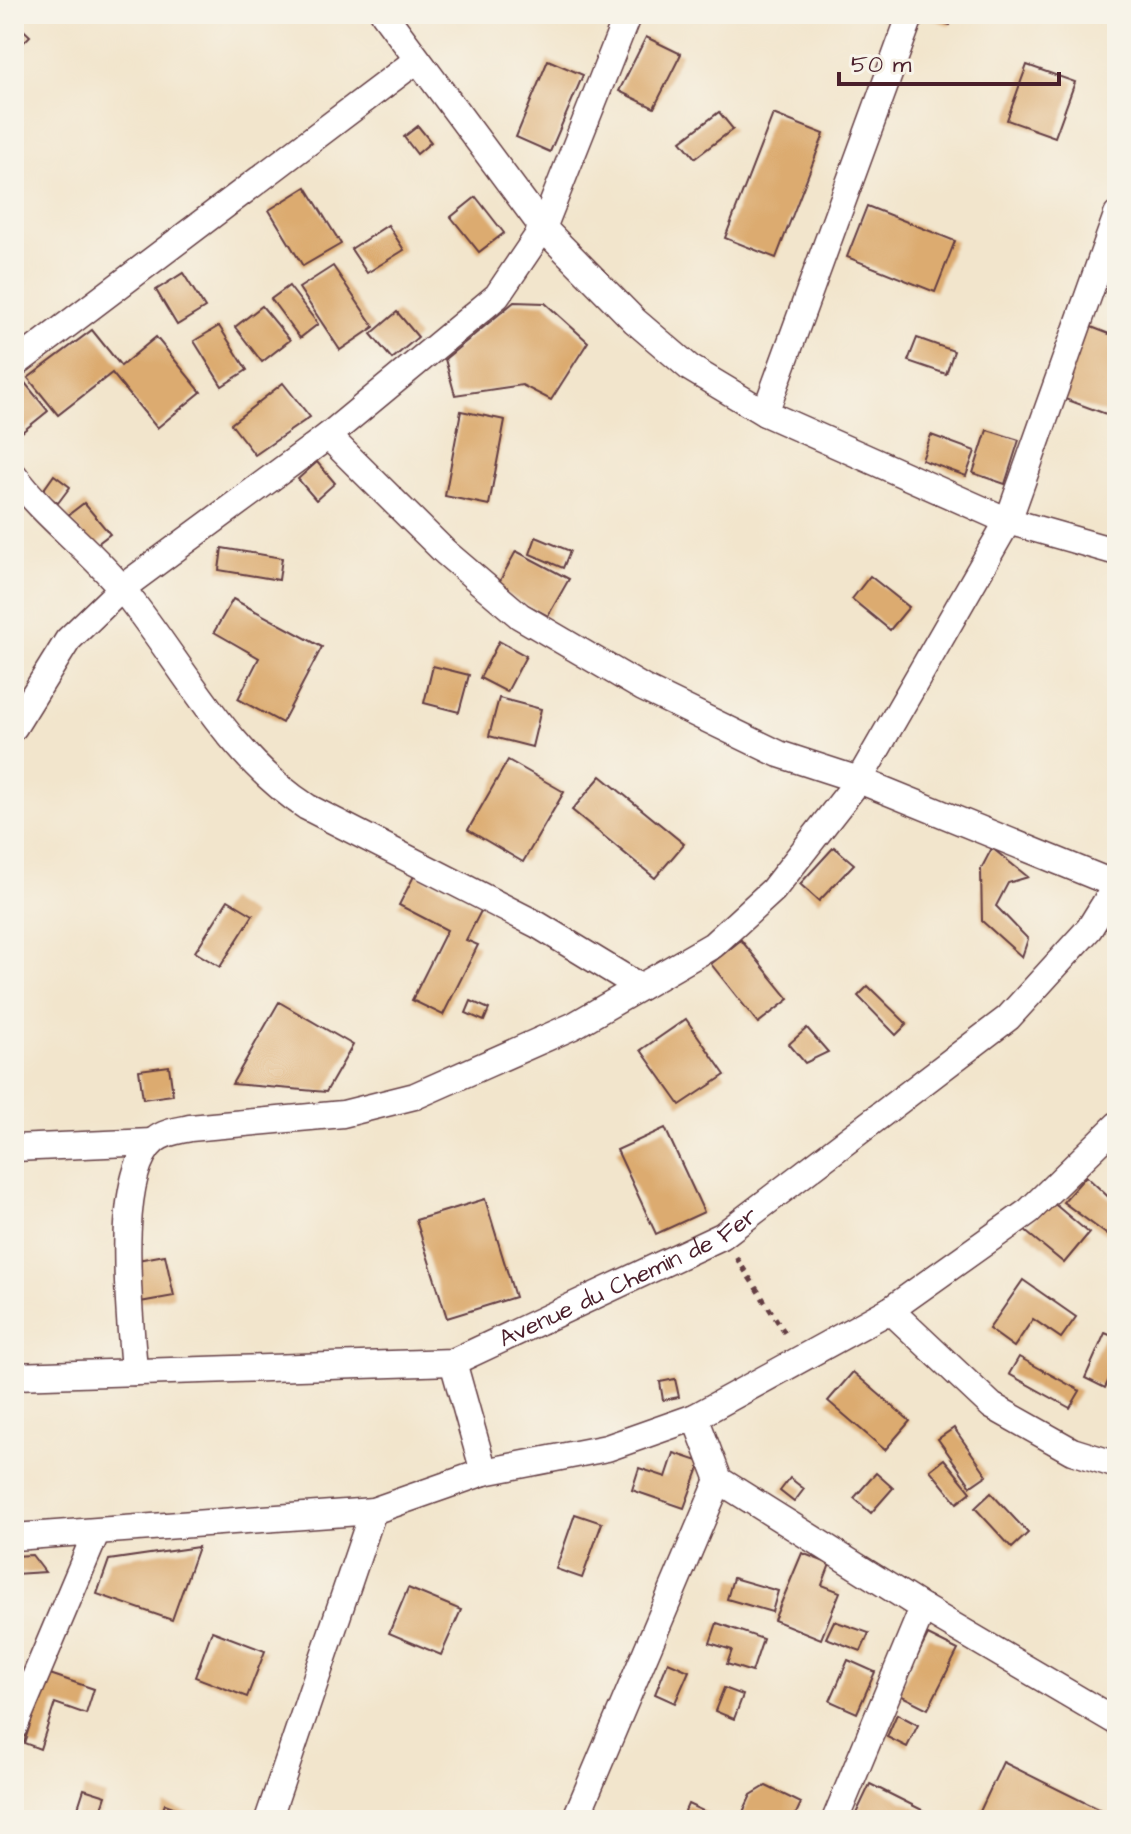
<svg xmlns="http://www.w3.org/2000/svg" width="1131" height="1834" font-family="'Architects Daughter',sans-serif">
<rect width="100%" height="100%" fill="#f7f3e8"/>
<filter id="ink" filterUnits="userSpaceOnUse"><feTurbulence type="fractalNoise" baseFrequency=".0125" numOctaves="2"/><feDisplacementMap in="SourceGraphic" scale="16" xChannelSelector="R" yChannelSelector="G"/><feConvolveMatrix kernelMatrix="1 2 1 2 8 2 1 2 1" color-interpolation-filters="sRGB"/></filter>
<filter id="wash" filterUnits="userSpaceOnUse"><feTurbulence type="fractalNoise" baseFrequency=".006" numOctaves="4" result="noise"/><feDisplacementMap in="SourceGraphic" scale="32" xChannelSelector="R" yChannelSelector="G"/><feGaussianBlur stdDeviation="1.8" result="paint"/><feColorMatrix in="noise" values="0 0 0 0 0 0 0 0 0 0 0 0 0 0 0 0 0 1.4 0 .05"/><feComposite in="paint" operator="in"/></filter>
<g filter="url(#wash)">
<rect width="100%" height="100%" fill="#f2e5cc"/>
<g id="blocks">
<g fill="#dcab70">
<polygon points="927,14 953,14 950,25 926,17"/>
<polygon points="14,21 30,36 14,52"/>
<polygon points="646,37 681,54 654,108 619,91"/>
<polygon points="548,60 583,75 550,152 516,137"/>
<polygon points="1027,65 1075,82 1055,137 1007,120"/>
<polygon points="719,112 733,129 695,158 681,141"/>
<polygon points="773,114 824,134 776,258 725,238"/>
<polygon points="418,126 431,142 417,154 404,137"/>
<polygon points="306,187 341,244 303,266 269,210"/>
<polygon points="476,197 504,233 479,252 451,217"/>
<polygon points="867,206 955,241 935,292 847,257"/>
<polygon points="388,225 404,250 367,273 351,249"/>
<polygon points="333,266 374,327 340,350 299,288"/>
<polygon points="183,273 205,308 177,325 156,290"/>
<polygon points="289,286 318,324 300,338 271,299"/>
<polygon points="514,302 545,303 588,342 551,400 522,385 455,395 445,359"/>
<polygon points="262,306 290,340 262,362 235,327"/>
<polygon points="397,312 418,337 392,359 371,334"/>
<polygon points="1081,323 1117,337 1117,418 1054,395"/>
<polygon points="219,326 247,370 222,386 194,341"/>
<polygon points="92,330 121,366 156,337 201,392 157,428 112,373 58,415 28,378"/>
<polygon points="917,338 954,351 946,374 908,361"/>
<polygon points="21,378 48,411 22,432 14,422 14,384"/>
<polygon points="283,383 310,417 255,455 231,424"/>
<polygon points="461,411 505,420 489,505 445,496"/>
<polygon points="987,430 1019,440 1005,484 973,473"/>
<polygon points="931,435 975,451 966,476 922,460"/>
<polygon points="317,462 335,483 316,500 298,479"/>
<polygon points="54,475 70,487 58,503 42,492"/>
<polygon points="84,503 110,534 93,547 67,516"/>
<polygon points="536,537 570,551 563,568 530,554"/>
<polygon points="222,548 282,558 279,580 219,570"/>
<polygon points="516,551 569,579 548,616 496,588"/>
<polygon points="870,576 909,607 890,630 852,599"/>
<polygon points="233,599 322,647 282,723 238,699 259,658 214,632"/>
<polygon points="499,641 526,656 507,692 480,678"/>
<polygon points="433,666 469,675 459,712 424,703"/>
<polygon points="499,698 541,709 532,747 489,736"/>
<polygon points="508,760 564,792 523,862 468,830"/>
<polygon points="601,776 684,844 655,878 572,810"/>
<polygon points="834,847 854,864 819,901 800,884"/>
<polygon points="992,848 1028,877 1008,883 996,906 1028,939 1022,957 982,921 981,869"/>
<polygon points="415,874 482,909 466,940 478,945 443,1015 412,1000 447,930 399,905"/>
<polygon points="228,900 253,915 220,967 195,952"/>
<polygon points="741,940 789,999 758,1023 711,964"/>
<polygon points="868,986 907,1024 896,1035 858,996"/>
<polygon points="471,1001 489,1009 484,1021 466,1013"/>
<polygon points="279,1002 353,1045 326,1092 232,1084"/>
<polygon points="686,1019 725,1075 680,1105 641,1050"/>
<polygon points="807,1028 828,1052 805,1063 789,1044"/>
<polygon points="169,1066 173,1095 143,1099 139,1070"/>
<polygon points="665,1128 704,1212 656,1234 617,1150"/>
<polygon points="1086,1176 1117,1205 1117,1242 1063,1202"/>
<polygon points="485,1199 515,1297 447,1318 416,1220"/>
<polygon points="1051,1201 1089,1233 1064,1263 1025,1231"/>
<polygon points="165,1255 174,1296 140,1302 132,1261"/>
<polygon points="1023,1280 1076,1317 1061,1338 1033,1319 1014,1347 989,1329"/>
<polygon points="1105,1333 1117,1338 1117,1362 1105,1388 1085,1378"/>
<polygon points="1019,1357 1080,1391 1070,1408 1009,1374"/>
<polygon points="853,1372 910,1421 885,1450 828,1401"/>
<polygon points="675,1379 679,1397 663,1400 660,1382"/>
<polygon points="954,1428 987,1475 971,1486 938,1439"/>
<polygon points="674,1453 701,1462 684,1508 632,1490 639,1468 666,1477"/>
<polygon points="944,1459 971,1492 957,1503 930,1470"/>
<polygon points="876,1473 893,1488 871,1513 854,1498"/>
<polygon points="790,1478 804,1489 794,1502 780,1491"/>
<polygon points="991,1493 1028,1533 1012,1548 975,1508"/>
<polygon points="575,1514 602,1523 582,1578 556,1569"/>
<polygon points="198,1547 172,1620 97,1594 109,1560"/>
<polygon points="802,1553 830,1564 822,1585 840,1592 821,1639 774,1620"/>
<polygon points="32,1555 45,1572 14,1574 14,1556"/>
<polygon points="733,1578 778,1591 772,1612 727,1599"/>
<polygon points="408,1588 461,1610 441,1655 389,1633"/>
<polygon points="834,1621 869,1633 861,1651 826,1638"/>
<polygon points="717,1623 763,1639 752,1672 727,1664 732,1650 710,1643"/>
<polygon points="212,1631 265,1651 247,1697 195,1677"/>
<polygon points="928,1635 958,1650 928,1709 898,1694"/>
<polygon points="848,1660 875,1672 857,1713 830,1701"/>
<polygon points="668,1662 689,1671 675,1703 655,1694"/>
<polygon points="47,1673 94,1689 86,1714 55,1703 40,1749 24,1743"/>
<polygon points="724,1688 743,1695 734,1719 715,1711"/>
<polygon points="897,1714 918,1725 907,1747 887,1737"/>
<polygon points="1003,1762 1108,1814 1105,1820 976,1820"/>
<polygon points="870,1784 942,1820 853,1820"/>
<polygon points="766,1786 801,1803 793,1820 755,1820 742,1814 751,1795"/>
<polygon points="84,1789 106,1796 98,1820 74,1820"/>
<polygon points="165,1804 208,1820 159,1820"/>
<polygon points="688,1804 722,1820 681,1820"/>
<polygon points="336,1811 356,1820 332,1820"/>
</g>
</g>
</g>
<g filter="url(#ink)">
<use href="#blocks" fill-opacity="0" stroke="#633d43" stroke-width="2"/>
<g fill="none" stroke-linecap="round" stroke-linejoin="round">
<g stroke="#633d43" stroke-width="29">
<g id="street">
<polyline points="384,14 543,228 635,321 690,368 765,413 1008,521 1117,552"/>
<polyline points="14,365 417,60"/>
<polyline points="765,413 911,14"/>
<polyline points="328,436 445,552 520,616 643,688 779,754 859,780 1117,885"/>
<path d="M14,475C45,517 90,549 123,590C182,663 227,755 307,807L538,925L640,987"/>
<polyline points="14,727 68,640 122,588 328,436 497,296 543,228 628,14"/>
<polyline points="14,1148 152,1142"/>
<polyline points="890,1310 992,1406 1072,1451 1117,1465"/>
<polyline points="453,1362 484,1472"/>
<path d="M134,1372C131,1321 112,1175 155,1140C165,1132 177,1131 190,1128L343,1114L415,1096L573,1026L713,945L773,890L859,780L1008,521L1117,215"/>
<path id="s1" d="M14,1376L453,1362L722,1236L1008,1018L1089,929L1117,884"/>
<polyline points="695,1417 719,1480 923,1608 1117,1722"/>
<polyline points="14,1537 373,1511 484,1472 607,1448 695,1417 890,1310 1029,1211 1117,1125"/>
<polyline points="14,1727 96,1533"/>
<polyline points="268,1820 373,1511"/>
<polyline points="575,1820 719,1480"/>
<polyline points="835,1820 923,1608"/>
</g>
</g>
<polyline stroke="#633d43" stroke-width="5" stroke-dasharray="6 6" stroke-linecap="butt" points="736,1257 787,1336"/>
<use href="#street" stroke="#fff" stroke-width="26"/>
</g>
</g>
<g text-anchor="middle" stroke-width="8" stroke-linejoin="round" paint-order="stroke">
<g font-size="24" fill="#4a1f2b" stroke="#f7f3e8">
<text dy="8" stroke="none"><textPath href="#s1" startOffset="634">Avenue du Chemin de Fer</textPath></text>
</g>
</g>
<rect width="1131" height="1834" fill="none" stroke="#f7f3e8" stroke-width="48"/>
<path d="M839 72v12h220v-12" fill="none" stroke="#4a1f2b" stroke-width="4"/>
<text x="851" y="72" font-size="24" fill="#4a1f2b" stroke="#f7f3e8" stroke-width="6" paint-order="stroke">50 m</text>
</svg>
